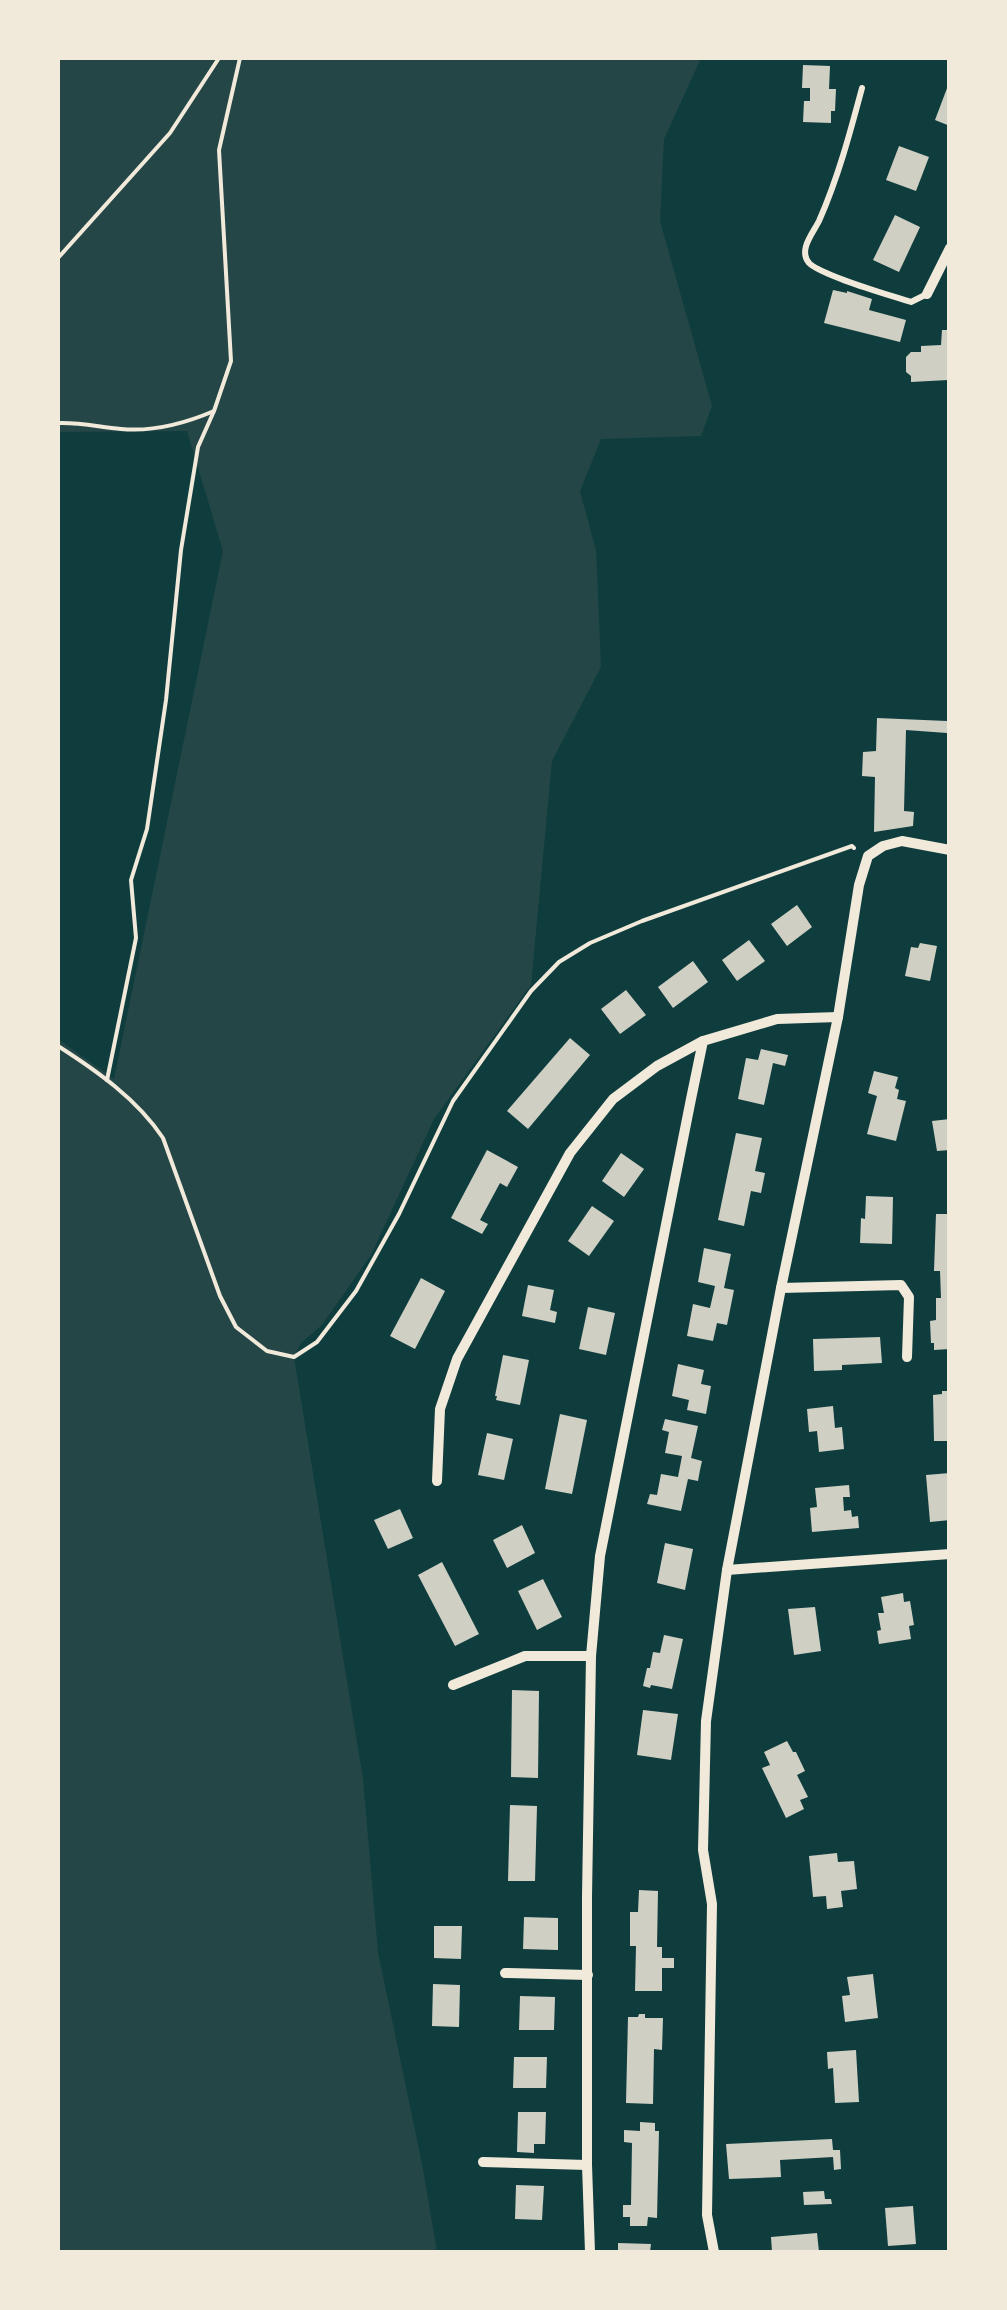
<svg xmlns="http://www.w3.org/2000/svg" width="1007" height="2310" font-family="Helvetica,sans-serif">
<rect width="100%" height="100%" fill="#0f3d3e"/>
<polygon fill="#244646" points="58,58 701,58 664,139 660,221 712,406 701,436 601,439 580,491 596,550 601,667 552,761 531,985 434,1119 371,1255 322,1325 301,1343 294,1357 363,1779 378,1952 423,2169 437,2252 58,2252 58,1039 114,1079 223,551 187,431 58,432"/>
<g fill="#cfcfc3">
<polygon points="803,65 830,66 829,89 836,89 835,111 831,111 831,123 803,122 804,101 810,101 810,88 802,88"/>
<polygon points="949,83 950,83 950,126 935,120"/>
<polygon points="899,146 929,157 916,191 886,180"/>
<polygon points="895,215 920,227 899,272 873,260"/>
<polygon points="833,290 847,293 847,291 872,299 869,310 906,320 900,342 824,323"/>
<polygon points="942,330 950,330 948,380 911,382 911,376 906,372 906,357 911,352 921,352 921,346 941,345"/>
<polygon points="877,718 947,721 947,733 906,730 904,811 914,812 913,826 874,832 875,777 862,776 863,752 876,751"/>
<polygon points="797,905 812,927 787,946 771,924"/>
<polygon points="749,940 765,961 737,981 722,960"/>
<polygon points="920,943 937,946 930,981 905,976 911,947 918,948"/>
<polygon points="693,961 708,982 673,1008 658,987"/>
<polygon points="626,990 646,1015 620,1034 601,1009"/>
<polygon points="570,1038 590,1055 528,1129 507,1111"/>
<polygon points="761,1049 788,1055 785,1066 773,1063 764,1105 738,1099 746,1058 758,1060"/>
<polygon points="874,1071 898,1077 895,1088 899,1090 897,1099 906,1101 896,1141 867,1134 877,1096 868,1093"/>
<polygon points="950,1119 950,1150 937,1151 932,1121"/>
<polygon points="736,1133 762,1138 755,1171 765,1173 761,1193 751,1191 744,1226 718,1220"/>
<polygon points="487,1150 518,1167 507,1187 500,1183 480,1220 488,1224 482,1234 451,1218"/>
<polygon points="621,1153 644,1169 624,1197 602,1181"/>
<polygon points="866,1196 893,1197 892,1244 860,1243 861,1218 865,1219"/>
<polygon points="592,1206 614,1221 589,1256 568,1241"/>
<polygon points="950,1212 950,1349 934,1350 934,1343 931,1343 930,1321 936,1320 936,1298 941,1298 940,1271 934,1271 936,1214 947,1214"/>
<polygon points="704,1248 731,1254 724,1288 734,1290 727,1325 717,1323 713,1341 687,1336 693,1304 710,1308 715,1286 698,1282"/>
<polygon points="421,1278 445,1291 415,1349 390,1336"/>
<polygon points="528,1285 554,1290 550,1310 557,1312 555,1323 522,1316"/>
<polygon points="588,1307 615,1313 606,1355 579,1349"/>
<polygon points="880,1337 882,1363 842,1365 842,1370 814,1371 813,1339"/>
<polygon points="503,1355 529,1360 520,1405 496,1400 497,1396 495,1396"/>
<polygon points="678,1364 704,1370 701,1384 711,1386 706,1414 687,1410 689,1400 672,1396"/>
<polygon points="942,1391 950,1391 950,1441 934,1441 933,1395 942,1394"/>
<polygon points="833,1406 835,1428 842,1427 844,1449 819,1452 817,1431 809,1432 807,1409"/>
<polygon points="560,1414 587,1420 572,1494 545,1489"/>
<polygon points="665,1419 698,1426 691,1458 702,1461 700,1470 698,1481 688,1479 681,1511 647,1504 650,1494 657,1495 661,1474 678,1477 682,1456 665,1453 669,1432 662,1430"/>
<polygon points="487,1433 513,1439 504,1480 478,1475"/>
<polygon points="950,1473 950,1520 930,1522 926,1475"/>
<polygon points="849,1485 850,1497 843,1497 844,1511 851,1510 852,1517 858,1516 859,1528 812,1532 810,1508 817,1507 815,1488"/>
<polygon points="400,1509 413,1538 388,1549 374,1520"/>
<polygon points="522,1525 535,1553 507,1568 493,1540"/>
<polygon points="665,1543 693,1549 685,1590 657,1583"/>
<polygon points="442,1562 479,1634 455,1646 418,1575"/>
<polygon points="543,1579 562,1617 537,1630 518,1591"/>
<polygon points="903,1593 904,1602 910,1601 914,1625 909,1626 911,1639 879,1644 877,1631 881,1630 878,1613 884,1613 881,1597"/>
<polygon points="815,1607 821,1651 794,1655 788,1609"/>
<polygon points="664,1635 683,1639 672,1689 651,1685 650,1688 643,1686 647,1668 650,1668 653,1652 660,1653"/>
<polygon points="512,1690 539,1691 538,1778 511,1777"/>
<polygon points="643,1710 678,1714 671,1760 637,1755"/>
<polygon points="787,1741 793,1752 796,1752 805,1771 797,1775 808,1797 800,1800 804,1809 786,1818 762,1768 770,1765 764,1752"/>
<polygon points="510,1805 537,1806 535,1881 508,1881"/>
<polygon points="837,1853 838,1862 854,1861 857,1889 841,1891 843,1907 827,1909 826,1896 813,1897 809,1856"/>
<polygon points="639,1890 658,1891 657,1947 662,1947 662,1958 674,1958 674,1968 662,1968 662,1991 635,1991 636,1946 630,1946 630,1912 638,1912"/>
<polygon points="524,1917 558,1918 558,1950 523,1949"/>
<polygon points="434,1926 462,1926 461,1959 434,1958"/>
<polygon points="873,1974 878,2018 845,2022 842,1996 850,1995 847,1977"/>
<polygon points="433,1984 460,1985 459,2027 432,2026"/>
<polygon points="520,1996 555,1997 554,2030 519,2030"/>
<polygon points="639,2014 645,2014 645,2018 663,2018 662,2050 654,2049 653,2104 626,2103 628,2017 638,2017"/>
<polygon points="856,2050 859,2102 835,2103 833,2068 828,2069 827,2052"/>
<polygon points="514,2057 547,2057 546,2088 513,2088"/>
<polygon points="518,2112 546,2112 545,2144 534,2144 534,2153 517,2152"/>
<polygon points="640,2122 655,2123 655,2131 659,2131 657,2218 648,2217 647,2226 630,2226 630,2217 623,2217 623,2205 631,2205 632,2143 624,2142 624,2130 640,2131"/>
<polygon points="832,2139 833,2150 840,2150 841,2169 834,2170 833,2157 780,2160 781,2177 729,2179 726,2144"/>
<polygon points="516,2185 544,2186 542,2220 515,2219"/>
<polygon points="824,2191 825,2199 831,2199 832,2204 804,2205 803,2192"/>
<polygon points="913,2206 916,2244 888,2246 885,2208"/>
<polygon points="817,2233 819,2252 772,2252 771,2237"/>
<polygon points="618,2243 651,2244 650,2252 618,2252"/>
</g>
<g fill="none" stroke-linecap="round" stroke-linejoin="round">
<g stroke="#f1e9da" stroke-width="4">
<polyline points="58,258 170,133 219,58"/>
<path d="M58,423C79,422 99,427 121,429C153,432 186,423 214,411"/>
<path d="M58,1046C97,1071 137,1099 163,1138L220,1296L236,1327L267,1351L294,1357L317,1342L356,1291L399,1214L453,1101L531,991L559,962L590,943L642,921L852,846L854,848"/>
<polyline points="107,1080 136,938 131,880 147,829 166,700 181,550 198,447 214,411 231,361 219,150 240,58"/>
</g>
<path stroke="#f1e9da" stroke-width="6" d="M862,88C850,133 838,178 819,221C813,233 798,250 809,263C822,276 890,295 911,302L927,294"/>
<g stroke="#f1e9da" stroke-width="10">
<polyline points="927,294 950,248"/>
<polyline points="781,1288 901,1285 909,1297 907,1357"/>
<polyline points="437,1481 440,1409 457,1359 570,1153 613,1099 657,1066 703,1041"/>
<polyline points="727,1570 950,1554"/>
<polyline points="453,1685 525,1656 591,1656"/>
<polyline points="505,1973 588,1975"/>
<polyline points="483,2162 587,2165"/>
<polyline points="590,2252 587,2165 587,1897 591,1656 600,1556 691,1099 703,1041 777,1019 838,1017"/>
<polyline points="714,2252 707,2215 712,1904 703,1850 706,1721 727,1570 781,1288 838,1017 859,885 868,856 883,846 902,841 950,850"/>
</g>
</g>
<rect width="1007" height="2310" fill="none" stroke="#f1e9da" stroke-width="120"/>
</svg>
